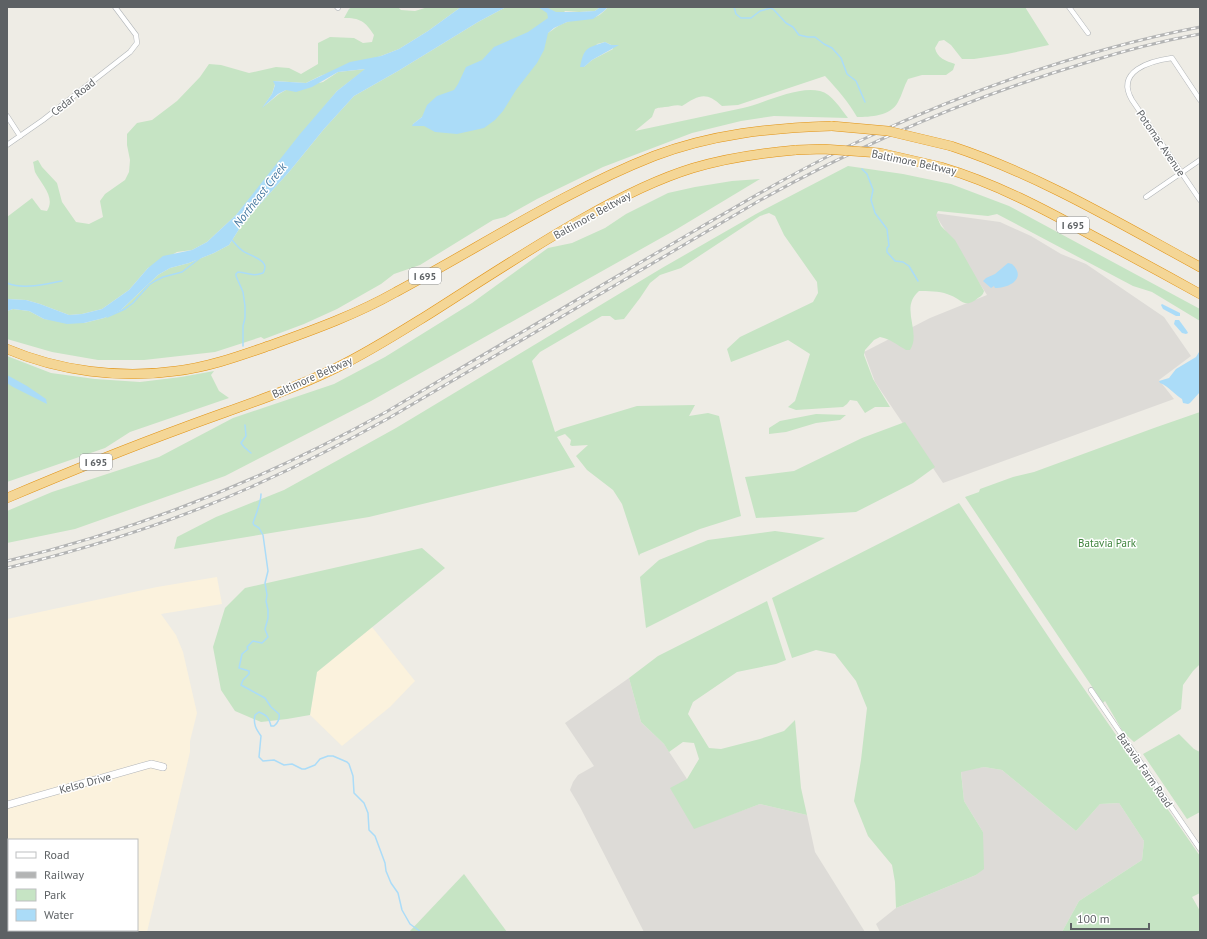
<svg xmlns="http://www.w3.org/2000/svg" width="1207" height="939" font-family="'PT Sans',sans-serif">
<rect width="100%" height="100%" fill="#eeece5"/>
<g fill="#fbf2dd" fill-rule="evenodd">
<path d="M217,577L222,604L161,614L176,635L183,652L197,713L190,741V752L147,932H7V619L157,587ZM9,840H137V930H9Z"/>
<polygon points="372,627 415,681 390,707 342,746 310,715 317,672"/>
</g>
<g fill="#dddbd7">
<polygon points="934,213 1000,222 1031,236 1061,254 1086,264 1164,317 1191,356 1159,380 1174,399 943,483 875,382 864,352 930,318 987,295"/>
<polygon points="629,678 641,722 664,744 687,779 694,828 760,804 807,815 815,852 865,932 644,932 580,807 570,790 573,782 578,775 594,766 565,723"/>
<polygon points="984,767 1002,770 1076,831 1100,804 1119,803 1144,841 1142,860 1079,901 1062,932 880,932 876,924 896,908 976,875 983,869 983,832 964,801 961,771"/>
</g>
<g fill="#c6e4c4" fill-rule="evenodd">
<path d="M352,7H398L401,10L415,11L428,7H461L428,31L399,49L381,56L320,76L306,83L274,81L275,84L272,94L263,107L279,94L286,90L323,82L338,72L366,69L337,91L236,215L207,242L192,250L177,252L148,268L129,290L102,309L82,314L69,315L40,304L26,300L7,299V217L32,198L41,210L47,211C56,197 41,184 35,172C34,169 34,165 33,162L38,160L42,167L57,183L62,202L76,222L89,224L103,217L100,201L105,194L125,180L129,172L130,160L127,145V134L137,123L152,120L177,101L200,77L209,64L221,65L249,73L276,67L289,68L301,74L318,64V43L330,37L354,38L363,43L372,42L374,35C365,21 360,18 344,18L349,9Z"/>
<path d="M506,7H600L595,11L579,12L565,11L548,33C554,29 560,24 567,22C584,16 594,24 608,7H1025L1049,45L1007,54L974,59H962L951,45L944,40L939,41L935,48C937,58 946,61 955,64L953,70L946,75H922L908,79C904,86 902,95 898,102C891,116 870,117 857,117C848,101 837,89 825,76L738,105L722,106C706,91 699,95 682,106C676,104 671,107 665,107C660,108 659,107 655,109L652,117L635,131C671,123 707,116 743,108C766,103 796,86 820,91C832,94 840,108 848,118L774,116L741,121L692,133L603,167L537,199L505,217L493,220L420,265L394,274L381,284L337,309L304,324L264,339L261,337L215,352L144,360H98L52,352L7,339V311L13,309L29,311L44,319L84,323L104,318L121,310L158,275L170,268L189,263L214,253L229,245L243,223L289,172L324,129L354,96L398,71L478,22ZM605,42L613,46V49L592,60L584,67L597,44ZM422,117L424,126H415L413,124Z"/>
<path d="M848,166L903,174L951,184L1009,206L1200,309V321L1152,292L1133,286L997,214L988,216L938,211L936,215L941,226L955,240L984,291C983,295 981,296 978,298C964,310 961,298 947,294C940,291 927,291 919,291C899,308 922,332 910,350H906C897,345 891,339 880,337L874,340L865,350L864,355L873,379L890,407H875L865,413L857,401L850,400L847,404L843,407L796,410L788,407L795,401L810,354L788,340L731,362L727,349L740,337L813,302L818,293L817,282L784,235L775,216L769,213L760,216L681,268L660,275L650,283L640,298L624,319L615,320L610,316H602L540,352L532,361L555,432L561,429L637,406L695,405L689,416L708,413L719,416L741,516L700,529L640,554L639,556L622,504L613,490L587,470L576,456L588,445L572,446L570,445L571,440L565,434L557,437L575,467L369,517L174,549L177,537L216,517L284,490L396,428L662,268L756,214Z"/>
<polygon points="760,179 677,229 371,401 225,476 75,529 7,543 7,511 52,492 159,457 233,418 334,384 385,357 472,303 548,248 572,243 605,228 626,214 668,193 695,187 732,181"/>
<polygon points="7,356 51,373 95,379 140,382 181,377 214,371 211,375 219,391 229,398 130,432 105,448 7,482"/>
<polygon points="1200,412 1200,664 1193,671 1183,685 1181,709 1134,742 1123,732 1105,701 1103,703 965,497 979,492 980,489 1013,477 1034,472 1154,428"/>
<polygon points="816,414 846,415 840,420 816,423 786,432 769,434 769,428 780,421"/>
<polygon points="905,422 935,467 913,483 856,512 756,518 745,477 794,471 862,438"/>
<polygon points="959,503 1062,657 1200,856 1200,893 1192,897 1200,911 1200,932 1062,932 1079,901 1142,860 1144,841 1119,803 1100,804 1076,831 1002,770 984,767 961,772 964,801 983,832 984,869 976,875 896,908 895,882 892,865 868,836 854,801 861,760 867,708 856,681 835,654 816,650 792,658 772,598"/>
<polygon points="775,531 825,538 646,628 640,577 659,560 708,540"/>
<polygon points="422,548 445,568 317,672 310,715 287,719 261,722 235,711 221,690 213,647 225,608 245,588"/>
<polygon points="767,601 786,660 776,664 737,672 693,702 688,714 709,748 721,749 760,739 784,731 795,720 801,788 807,815 760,804 694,829 670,788 687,779 699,759 694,743 683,742 669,752 664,744 641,722 629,678 658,656"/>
<polygon points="1179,734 1194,749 1200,752 1200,812 1187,819 1143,754"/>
<polygon points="464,874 507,932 409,932"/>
</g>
<g fill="#abdcf8">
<polygon points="461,7 506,7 478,22 398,71 354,96 324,129 289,172 243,223 229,245 214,253 189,263 170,268 158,275 121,310 104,318 84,323 67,324 44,319 29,311 13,309 7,311 7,299 26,300 40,304 69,315 82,314 102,309 129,290 148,268 163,256 192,250 207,242 236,215 300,134 337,91 365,69 338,72 312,87 296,92 286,90 278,94 262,108 272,94 275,85 273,81 306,83 350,62 381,56 399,49 428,31"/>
<polygon points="538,7 546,7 556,12 579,12 595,11 600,7 608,7 604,11 593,19 567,22 554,28 548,33 544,50 537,63 516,90 503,111 495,120 484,128 457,134 435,132 424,126 412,126 413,124 422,117 427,105 437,96 454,90 458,84 466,67 482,60 494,47 528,32 548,18 547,13"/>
<path d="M605,42L611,45H619L592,60L584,67H580C584,47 587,48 605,42Z"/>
<path d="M1008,263L1012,264C1027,278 1010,288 995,288L994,286L991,288L983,281L986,278L995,274Z"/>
<polygon points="1162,304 1180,313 1180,316 1176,316 1163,309 1161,305"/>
<polygon points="1175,320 1179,320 1187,331 1188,333 1186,334 1182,333 1174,324"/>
<path d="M1199,352H1200V392L1190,403L1188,404L1183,403L1182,399C1174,394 1168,386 1160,383L1159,381L1169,378L1176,369L1196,357Z"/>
<polygon points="7,375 27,386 46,399 47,404 13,387 7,383"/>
</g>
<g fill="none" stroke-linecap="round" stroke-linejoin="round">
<g stroke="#abdcf8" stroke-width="1.5">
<polyline points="734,7 736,14 741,18 751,18 760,11 771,8 774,10 786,23 793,27 799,35 808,37 815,37 824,44 832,48 841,58 847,74 856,81 865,102"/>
<polyline points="862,169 867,174 872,187 873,190 871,200 875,213 887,229 889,246 887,248 887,252 895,261 903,262 909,266 918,281"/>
<path d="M232,240C235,243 238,248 243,251C248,255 265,259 265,267C265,268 264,272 263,273C252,277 249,273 238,272L236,274V276L243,292L245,306V318L243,326V346"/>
<path d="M7,283C24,290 45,284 62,281"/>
<polyline points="107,317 125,309 133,303 149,285 155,281 163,277 182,272 200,258"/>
<polyline points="245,425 246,436 241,443 244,447 251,453"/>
<path d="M261,494C261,503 256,514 253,523L254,525L259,528L263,535L268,571L265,583L267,595L266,601L268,610V618L265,629L268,637L262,643L253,641L247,647L248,649L242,654L239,668L249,671V674L243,680L241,685L265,698L271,707L279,714C280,718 278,723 274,726H271C269,718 267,715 259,712L255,715C253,724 256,729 261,736L259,757L263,761L274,760L284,765L292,764L302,769H305L315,765L320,759L328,756H333L347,762L349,764L353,776L354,793L364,803L368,813L369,830L375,836L385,863L386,871L391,883L398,893L402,910L410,924L421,932"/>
</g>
<g stroke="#b2b6b9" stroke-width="5.5">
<g id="street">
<polyline points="337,7 338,8"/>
<polyline points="1069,7 1088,33"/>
<path d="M1200,100L1172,58C1150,61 1115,71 1132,100L1200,200"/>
<polyline points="7,116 20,136"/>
<polyline points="7,145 43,120 130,52 137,43 136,35 115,7"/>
<polyline points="1146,197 1200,160"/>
<polyline points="1091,690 1200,849"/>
</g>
</g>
<g stroke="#b2b5b9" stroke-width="8">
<polyline id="secondary" points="7,805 151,764 163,767"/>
</g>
<g stroke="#e19213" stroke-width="10">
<g id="highway">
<path d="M951,146C1039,175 1119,223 1200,267"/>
<path d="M941,167C995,183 1044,209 1093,236C1129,255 1164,274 1200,294"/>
<path d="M7,349C59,371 120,379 176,371C210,367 242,355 274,344C316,329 357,314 396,292C482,246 563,192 654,156C712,134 770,128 832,126"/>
<path d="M7,498C66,473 125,449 185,427C236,408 287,392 336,368C367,353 397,334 426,316C478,283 529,249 582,219C617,199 654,180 693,168C726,158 761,153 796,150"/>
</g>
</g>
<use href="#street" stroke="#fff" stroke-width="4.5"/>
<use href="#secondary" stroke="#fff" stroke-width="7"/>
<use href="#highway" stroke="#f4d696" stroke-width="9"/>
<g stroke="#b3b4b4" stroke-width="3">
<g id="rail">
<path d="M7,561C142,529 265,479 386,412C475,360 564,308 653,255C724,214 794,171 868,137C973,89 1087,49 1200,27"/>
<path d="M7,568C90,548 173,522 251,487C298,466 344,443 389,418L757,202C861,144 971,97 1085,63C1123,51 1161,41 1200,34"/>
</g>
</g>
<use href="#rail" stroke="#fff" stroke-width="1.5" stroke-dasharray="4.5" stroke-linecap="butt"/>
<g stroke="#e19213" stroke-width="10" stroke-linecap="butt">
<g id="highway-bridge">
<polyline points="832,126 888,131 951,146"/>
<polyline points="796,150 823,149 880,153 941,167"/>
</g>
</g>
<use href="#highway-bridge" stroke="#f4d696" stroke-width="9"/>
</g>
<g text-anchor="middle" stroke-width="3" stroke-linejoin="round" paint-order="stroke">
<g fill="#fff" stroke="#8e9092" stroke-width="1">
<rect x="1057" y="217" width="32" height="16" rx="3"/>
<rect x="409" y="268" width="32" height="16" rx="3"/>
<rect x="80" y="454" width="32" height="16" rx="3"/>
</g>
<g font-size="10" font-weight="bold" fill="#5d6164">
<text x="1073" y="229">I 695</text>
<text x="425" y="280">I 695</text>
<text x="96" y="466">I 695</text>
</g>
<g font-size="11" fill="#5d6164" stroke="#fff">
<text transform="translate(73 97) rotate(-38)" y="4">Cedar Road</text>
<text transform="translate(1161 143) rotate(56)" y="4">Potomac Avenue</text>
<text transform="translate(914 162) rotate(12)" y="4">Baltimore Beltway</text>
<text transform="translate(592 215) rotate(-29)" y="4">Baltimore Beltway</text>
<text transform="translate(312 377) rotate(-24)" y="4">Baltimore Beltway</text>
<text transform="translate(1145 770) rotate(55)" y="4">Batavia Farm Road</text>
<text transform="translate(85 783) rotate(-15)" y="4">Kelso Drive</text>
</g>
<g font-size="11" fill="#3f843d" stroke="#fff">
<text x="1107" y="547">Batavia Park</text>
</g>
<g font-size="12" font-style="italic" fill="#4779a1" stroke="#fff">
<text transform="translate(260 195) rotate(-52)" y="4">Northeast Creek</text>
</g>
</g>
<rect width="1207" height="939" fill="none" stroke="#5d6164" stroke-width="16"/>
<rect x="8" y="839" width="130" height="92" fill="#ffffff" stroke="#bec0c1"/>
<rect x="16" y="852" width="20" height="6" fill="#ffffff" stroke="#bec0c1"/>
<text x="44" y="859" font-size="12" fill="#5d6164">Road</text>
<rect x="16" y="872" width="20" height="6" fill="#b3b4b4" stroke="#bec0c1"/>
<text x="44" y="879" font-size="12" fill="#5d6164">Railway</text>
<rect x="16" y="889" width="20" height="12" fill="#c6e4c4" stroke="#bec0c1"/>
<text x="44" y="899" font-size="12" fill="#5d6164">Park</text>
<rect x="16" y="909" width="20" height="12" fill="#abdcf8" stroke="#bec0c1"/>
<text x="44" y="919" font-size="12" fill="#5d6164">Water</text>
<path d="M1071 923v6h78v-6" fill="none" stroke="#5d6164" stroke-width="2"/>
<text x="1077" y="923" font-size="12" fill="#5d6164" stroke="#ffffff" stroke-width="3" paint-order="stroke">100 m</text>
</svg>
